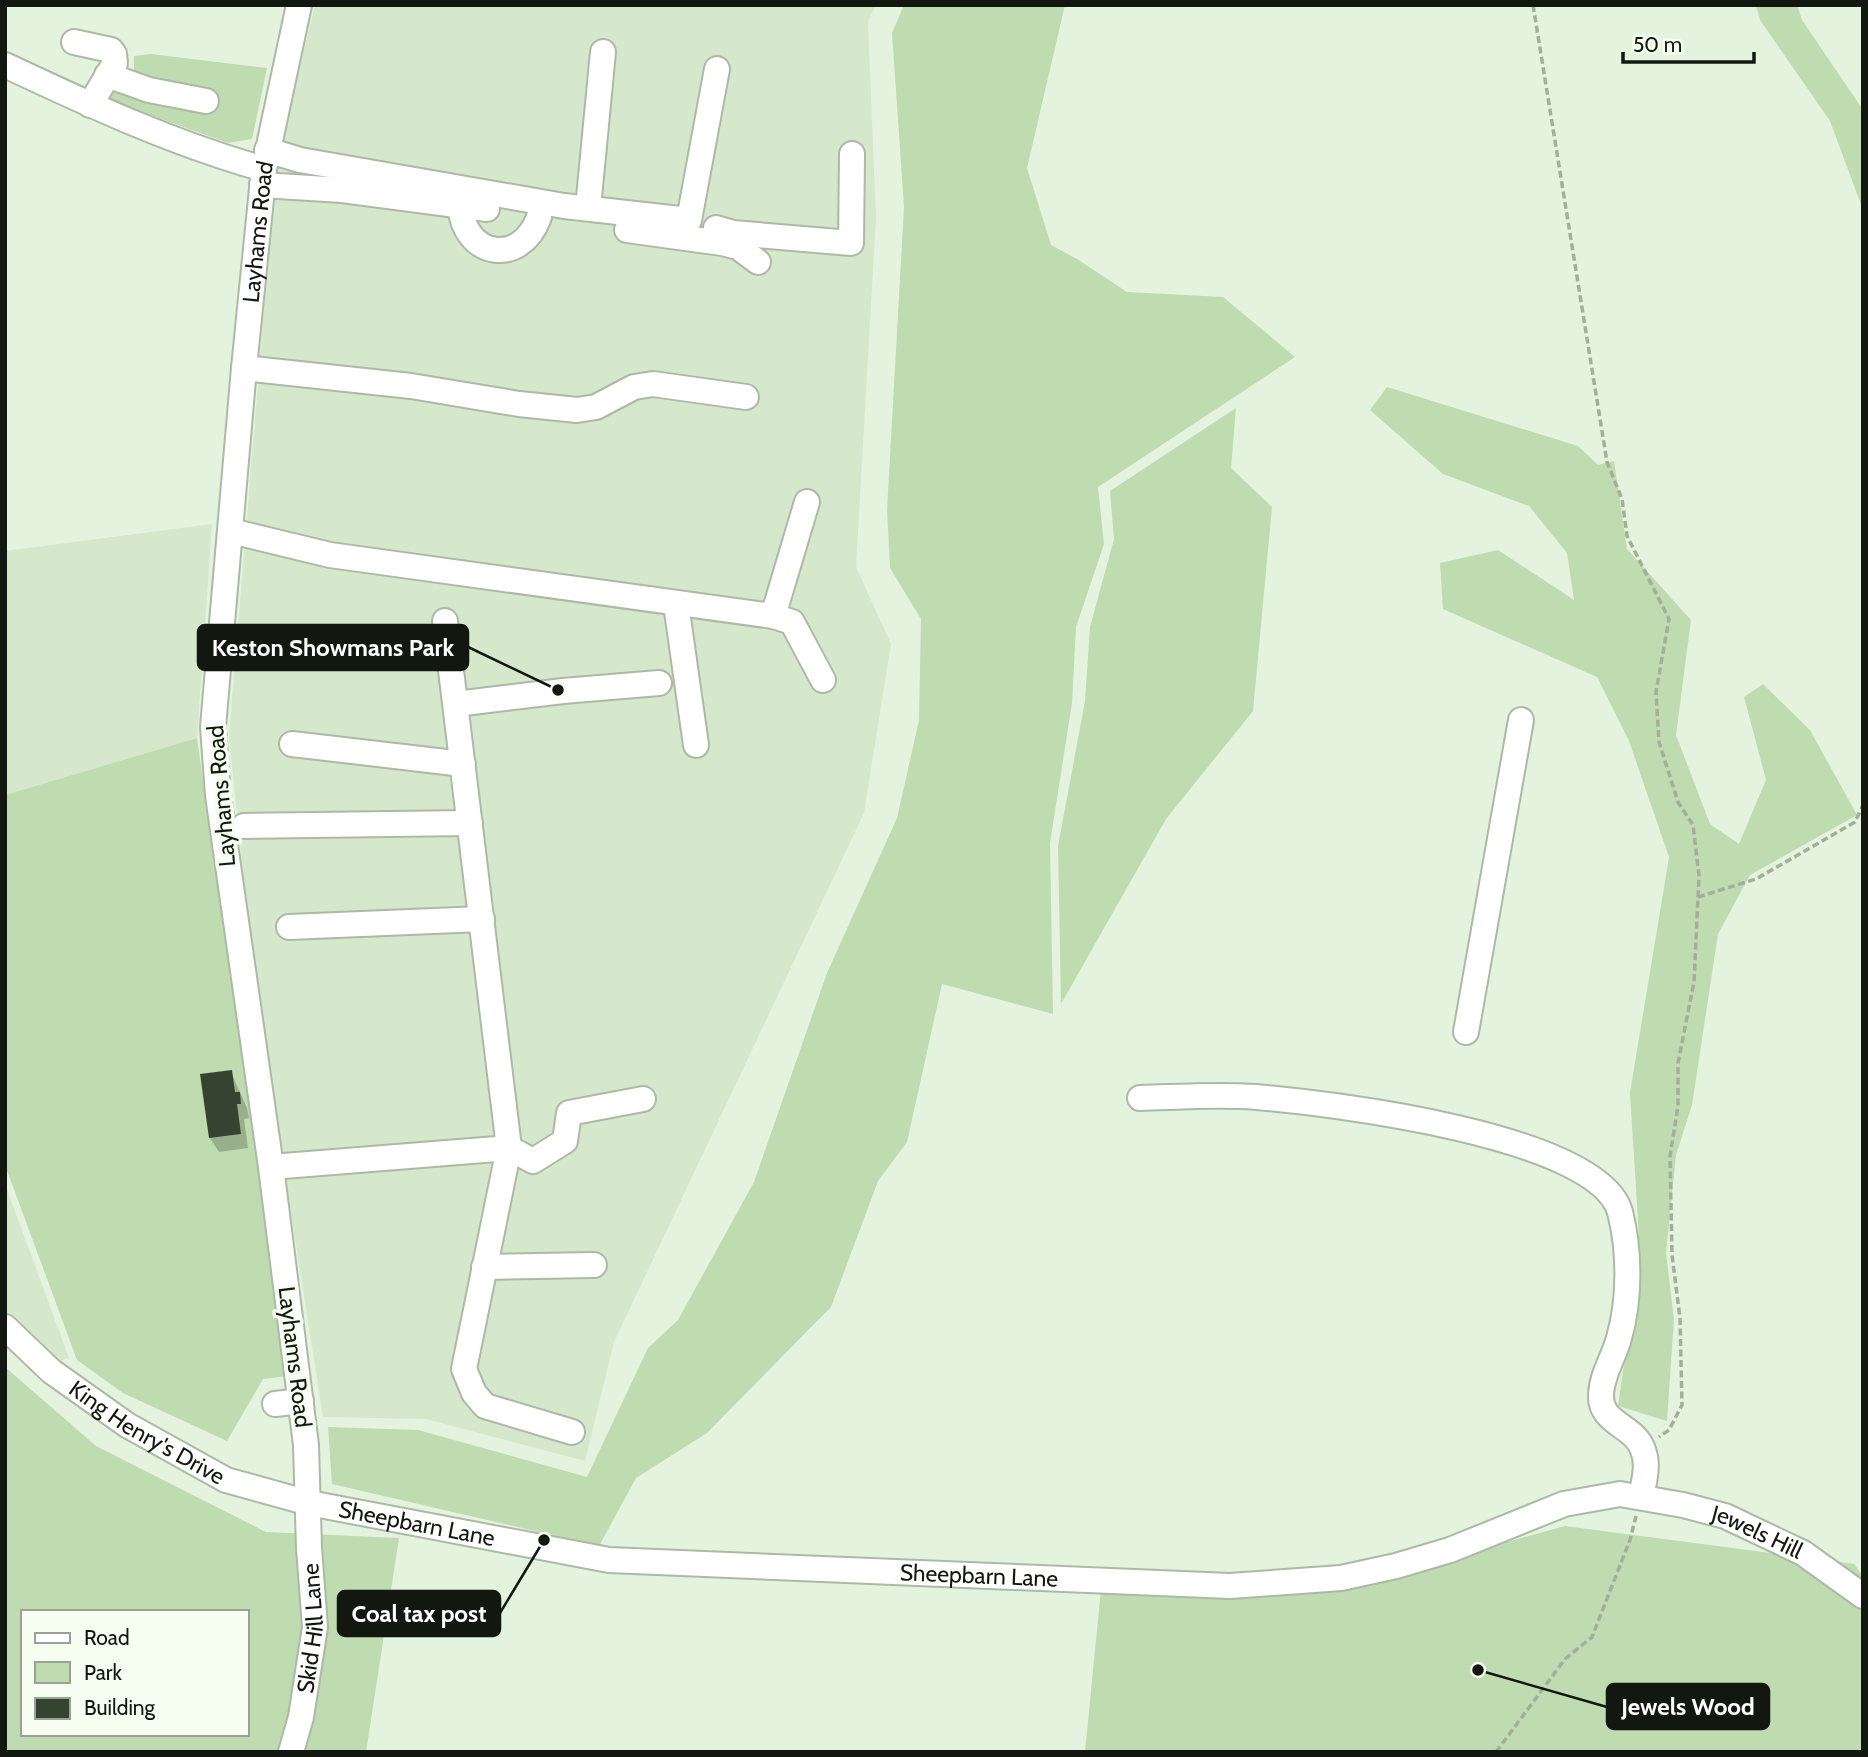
<svg xmlns="http://www.w3.org/2000/svg" width="1868" height="1757" font-family="Cabin,sans-serif">
<rect width="100%" height="100%" fill="#e4f3dd"/>
<g fill="#d5e8cc">
<polygon points="315,5 876,5 868,22 876,218 856,567 891,644 864,813 614,1342 585,1461 426,1419 323,1417 252,964 229,736 276,162"/>
<polygon points="212,524 197,738 5,795 5,551"/>
<polygon points="5,1184 69,1358 54,1363 5,1318"/>
</g>
<g fill="#bfdbb0" fill-rule="evenodd">
<polygon points="904,5 1065,5 1027,168 1051,245 1077,259 1127,292 1223,297 1295,357 1098,487 1104,544 1076,627 1072,703 1050,843 1053,1014 942,984 907,1142 878,1181 831,1307 707,1433 636,1478 599,1546 332,1484 328,1427 418,1430 587,1477 648,1348 678,1320 754,1182 827,973 897,818 919,720 921,619 890,568 887,510 904,207 892,33"/>
<polygon points="1756,5 1797,5 1802,20 1863,110 1863,210 1830,121 1760,20"/>
<polygon points="151,54 267,68 252,139 228,143 103,98 134,70 134,56"/>
<polygon points="1387,387 1578,446 1598,465 1614,461 1627,549 1691,620 1676,735 1710,824 1739,844 1766,780 1744,697 1763,684 1810,730 1857,815 1750,875 1718,934 1692,1105 1676,1155 1666,1253 1674,1319 1667,1421 1618,1406 1640,1252 1630,1093 1669,857 1629,741 1597,677 1443,609 1440,563 1498,550 1574,600 1567,553 1529,506 1443,474 1370,410"/>
<polygon points="1236,408 1231,468 1272,507 1253,711 1166,819 1061,1004 1058,846 1085,701 1090,627 1114,539 1110,491"/>
<polygon points="197,738 288,1376 263,1379 227,1441 123,1393 77,1360 5,1165 5,795"/>
<path d="M5,1367L96,1446L266,1532L399,1538L366,1752H5ZM23,1612H247V1734H23Z"/>
<polygon points="1565,1526 1854,1564 1863,1576 1863,1752 1085,1752 1101,1589 1343,1587"/>
</g>
<polygon fill="#0003" points="231,1072 247,1108 249,1118 244,1119 248,1148 219,1152 210,1138"/>
<polygon fill="#374331" points="232,1070 235,1092 240,1092 241,1104 237,1104 241,1134 209,1138 200,1074"/>
<g fill="none" stroke-linecap="round" stroke-linejoin="round">
<g stroke="#acbaa5" stroke-width="28">
<g id="minor">
<polyline points="74,42 111,50 114,54 115,63 90,105"/>
<path d="M5,65C90,105 174,144 264,169"/>
<polyline points="107,75 149,90 206,101"/>
<polyline points="267,150 300,160 564,206 689,220 717,69"/>
<polyline points="262,185 342,190 487,209"/>
<path d="M460,205C464,258 521,267 539,217"/>
<polyline points="588,208 603,52"/>
<polyline points="716,228 733,233 851,243 852,154"/>
<polyline points="627,230 722,243 738,247 758,262"/>
<polyline points="244,368 411,386 519,404 577,410 596,407 634,387 653,384 746,397"/>
<polyline points="231,531 330,555 773,616 792,622 823,680"/>
<polyline points="676,604 696,745"/>
<polyline points="773,616 807,502"/>
<polyline points="456,704 563,691 659,683"/>
<polyline points="292,744 463,764"/>
<polyline points="244,826 470,823"/>
<polyline points="289,927 482,919"/>
<polyline points="1466,1032 1521,720"/>
<path d="M1140,1098C1178,1097 1218,1094 1256,1097C1328,1103 1599,1135 1620,1212C1630,1251 1630,1300 1619,1338C1614,1357 1602,1374 1601,1394C1599,1424 1635,1425 1643,1450C1649,1465 1644,1481 1641,1497"/>
<polyline points="271,1167 509,1148 445,621"/>
<polyline points="484,1267 594,1265"/>
<path id="s1" d="M5,1327L51,1371L127,1425L226,1480L309,1503L609,1560L1230,1586L1341,1578L1396,1566L1450,1550L1564,1504L1620,1494L1683,1505L1725,1516L1803,1553L1863,1596"/>
<polyline points="275,1404 301,1401"/>
<polyline points="572,1432 485,1406 474,1393 464,1369 509,1148 533,1161 565,1141 569,1113 643,1099"/>
<path id="s2" d="M291,1752L301,1717L315,1627L309,1548L306,1445L271,1167L218,795L213,727L244,368L264,169L299,5"/>
</g>
</g>
<g stroke="#a3af9d" stroke-width="3.5" stroke-dasharray="7 3.5" stroke-linecap="butt">
<polyline points="1533,5 1607,462 1622,499 1627,536 1669,619 1656,692 1659,742 1678,802 1693,825 1699,876 1694,982 1678,1063 1678,1106 1670,1156 1672,1255 1680,1318 1682,1405 1669,1430 1659,1437"/>
<polyline points="1698,897 1756,879 1855,822 1863,805"/>
<polyline points="1496,1752 1565,1659 1592,1637 1630,1540 1636,1516"/>
</g>
<use href="#minor" stroke="#fff" stroke-width="24"/>
</g>
<g text-anchor="middle" stroke-width="7" stroke-linejoin="round" paint-order="stroke">
<g font-size="23" fill="#12170f" stroke="#f5fef1">
<text dy="8" stroke="none"><textPath href="#s2" startOffset="1531">Layhams Road</textPath></text>
<text transform="translate(221 796) rotate(-95)" y="8">Layhams Road</text>
<text transform="translate(295 1357) rotate(83)" y="8">Layhams Road</text>
<text dy="8" stroke="none"><textPath href="#s1" startOffset="178">King Henry's Drive</textPath></text>
<text dy="8" stroke="none"><textPath href="#s1" startOffset="466">Sheepbarn Lane</textPath></text>
<text dy="8" stroke="none"><textPath href="#s1" startOffset="1830">Jewels Hill</textPath></text>
<text dy="8" stroke="none"><textPath href="#s1" startOffset="1032">Sheepbarn Lane</textPath></text>
<text dy="8" stroke="none"><textPath href="#s2" startOffset="126">Skid Hill Lane</textPath></text>
</g>
</g>
<path fill="none" stroke="#12170f" stroke-width="2.5" d="M558 690L468 647M544 1540L500 1613M1478 1670L1607 1707"/>
<g fill="#12170f" stroke="#f5fef1" stroke-width="2.5">
<circle cx="558" cy="690" r="7"/>
<circle cx="544" cy="1540" r="7"/>
<circle cx="1478" cy="1670" r="7"/>
</g>
<g fill="#12170f" stroke="#12170f" stroke-width="2.5">
<rect x="198" y="625" width="270" height="45" rx="7"/>
<rect x="338" y="1591" width="162" height="45" rx="7"/>
<rect x="1607" y="1684" width="162" height="45" rx="7"/>
</g>
<g font-size="24" text-anchor="middle" font-weight="bold" fill="#fff">
<text x="333" y="656">Keston Showmans Park</text>
<text x="419" y="1622">Coal tax post</text>
<text x="1688" y="1715">Jewels Wood</text>
</g>
<rect width="1868" height="1757" fill="none" stroke="#12170f" stroke-width="14"/>
<rect x="21" y="1610" width="228" height="126" fill="#f5fef1" stroke="#9aa297" stroke-width="2"/>
<rect x="35" y="1633" width="35" height="10" fill="#ffffff" stroke="#9aa297" stroke-width="2"/>
<text x="84" y="1645" font-size="21" fill="#12170f">Road</text>
<rect x="35" y="1662" width="35" height="21" fill="#bfdbb0" stroke="#9aa297" stroke-width="2"/>
<text x="84" y="1680" font-size="21" fill="#12170f">Park</text>
<rect x="35" y="1698" width="35" height="21" fill="#374331" stroke="#9aa297" stroke-width="2"/>
<text x="84" y="1715" font-size="21" fill="#12170f">Building</text>
<path d="M1623 52v10h131v-10" fill="none" stroke="#12170f" stroke-width="3.5"/>
<text x="1633" y="52" font-size="21" fill="#12170f" stroke="#f5fef1" stroke-width="5" paint-order="stroke">50 m</text>
</svg>
